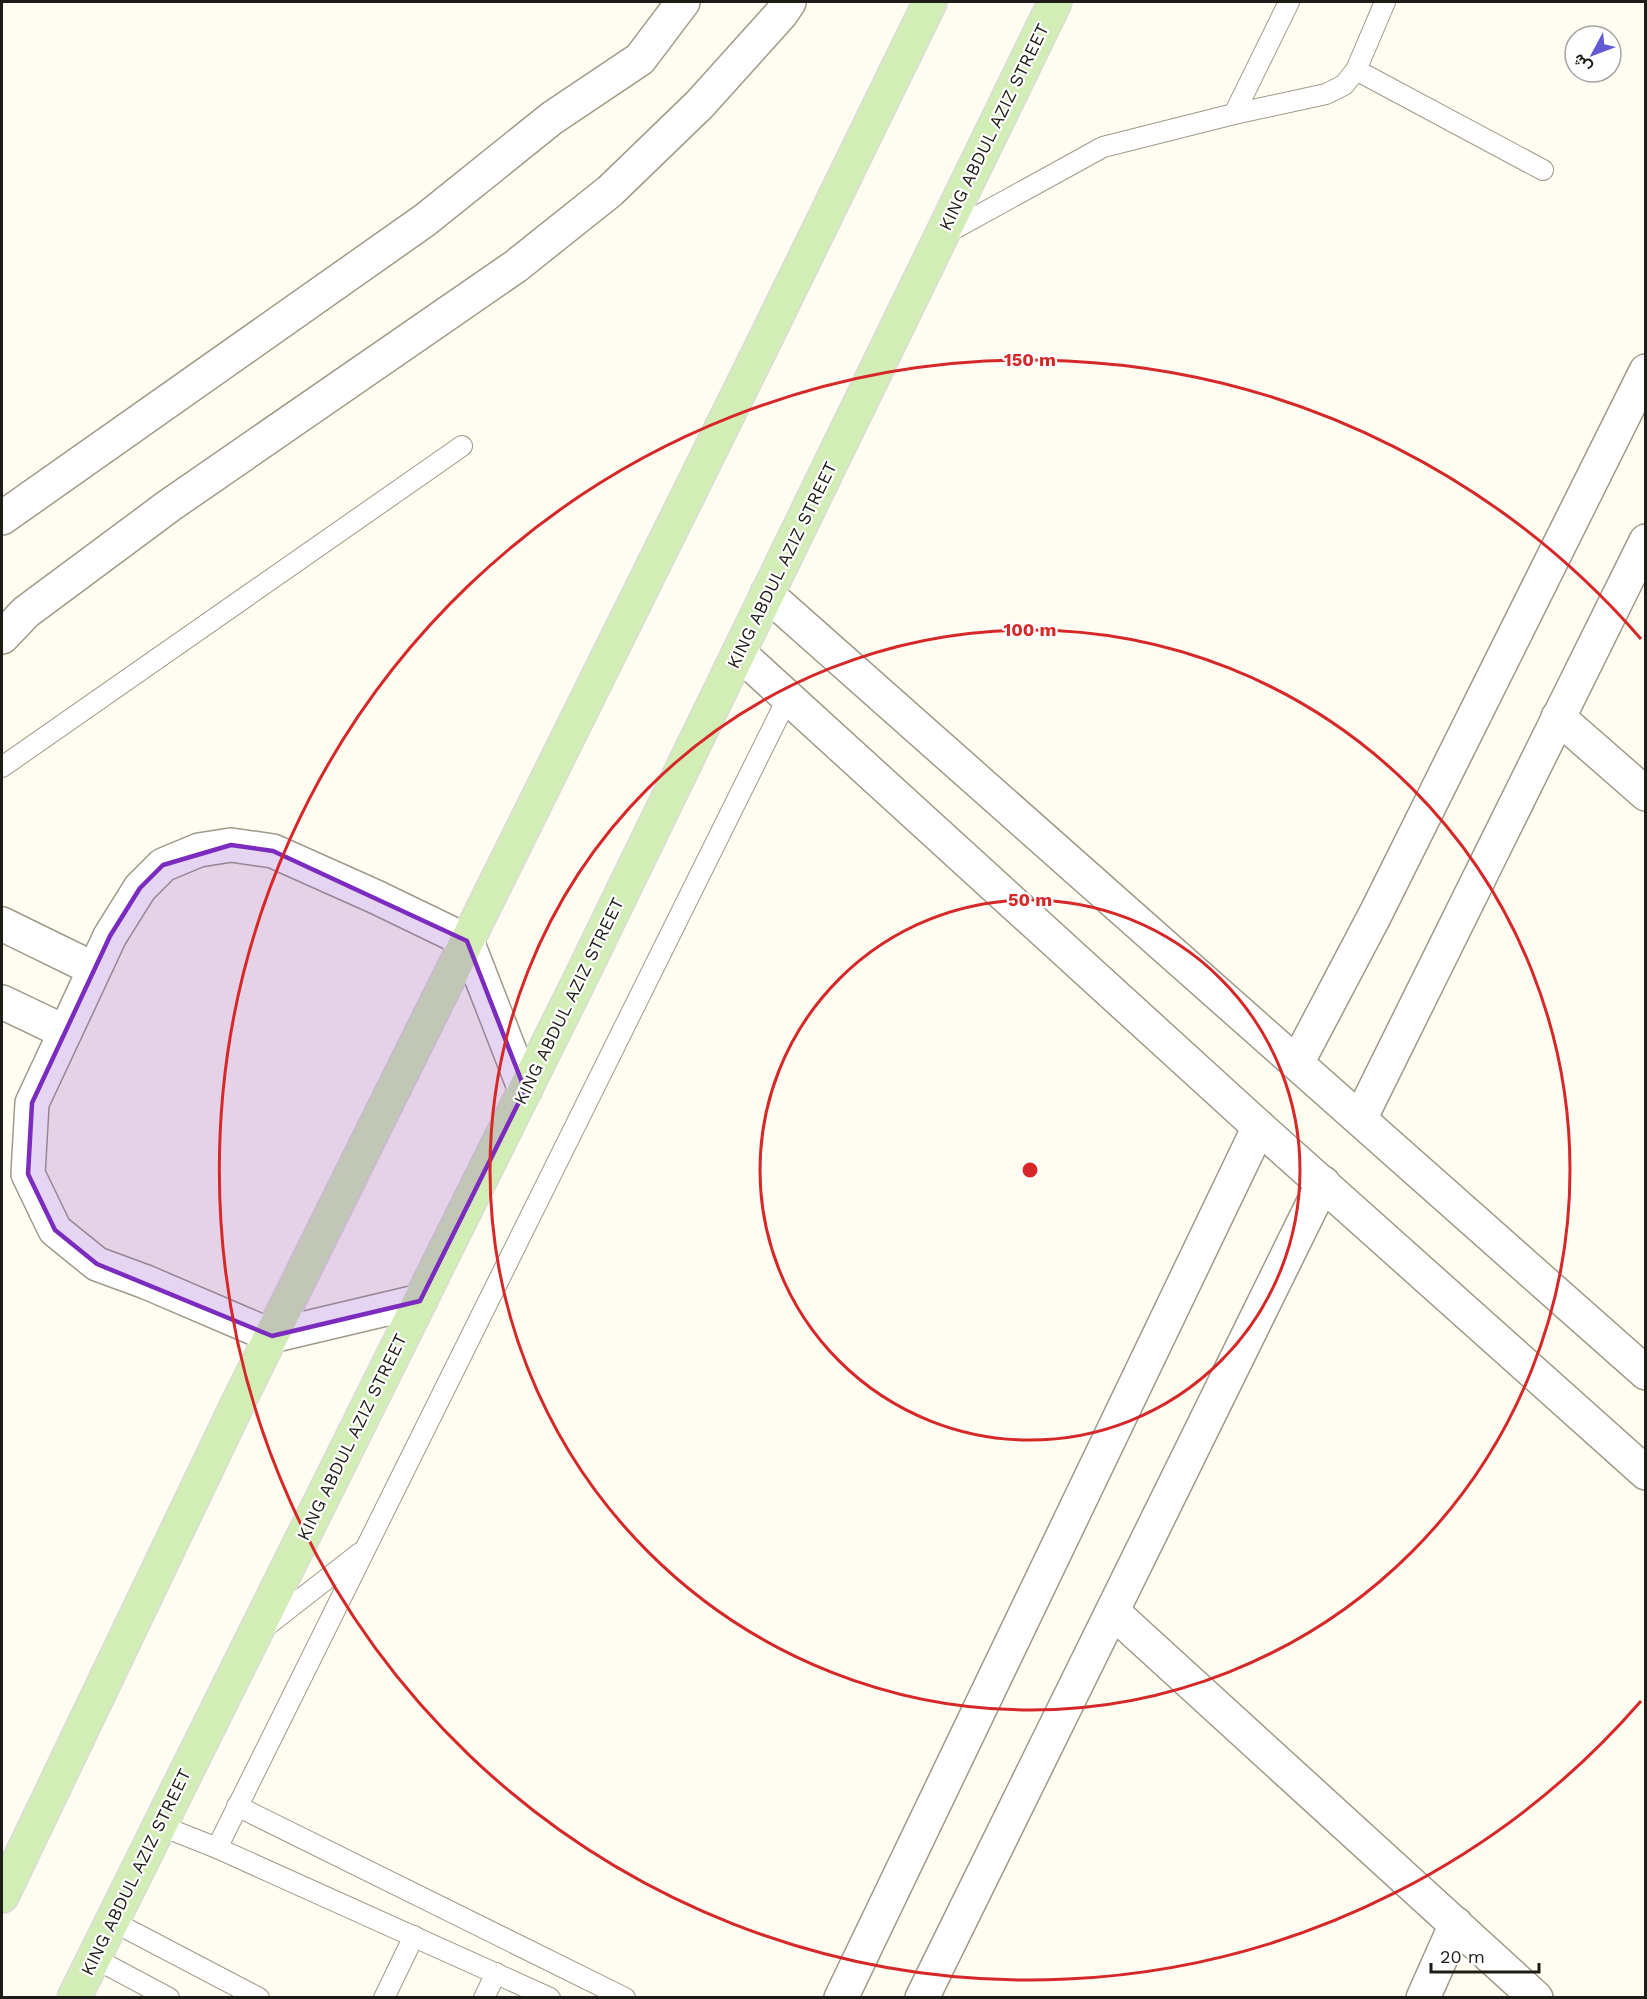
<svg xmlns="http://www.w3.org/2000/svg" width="1647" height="1999" font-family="'Work Sans',Vazirmatn,sans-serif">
<rect width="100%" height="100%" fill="#fffcf1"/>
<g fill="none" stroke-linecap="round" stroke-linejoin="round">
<g stroke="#9f9a89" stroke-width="22">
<g id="service">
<polyline points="1356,70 1543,170"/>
<polyline points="1234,114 1289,2"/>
<polyline points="943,235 1103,147 1234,114 1326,94 1344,85 1356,70 1385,2"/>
<polyline points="2,767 462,446"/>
<polyline points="265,1627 360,1553"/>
<polyline points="237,1806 625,1998"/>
<polyline points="159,1825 217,1848 788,697"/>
<polyline points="217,1848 550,1998"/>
<polyline points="112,1921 259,1998"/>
<polyline points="94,1958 169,1998"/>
<polyline points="384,1998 414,1936"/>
<polyline points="484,1998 496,1973"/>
</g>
</g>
<g stroke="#9f9a89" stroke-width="36">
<g id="minor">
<polyline points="2,518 425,220 552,118 640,59 683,2"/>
<polyline points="767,594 1646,1373"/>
<polyline points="2,637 26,612 170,505 516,266 610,191 700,104 781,14 789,2"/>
<polyline points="739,653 1259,1127 1646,1473"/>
<polyline points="1558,717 1646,794"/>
<polyline points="2,924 94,969"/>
<polyline points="2,1002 65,1032"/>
<polyline points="1297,1063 1375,915 1646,371"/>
<polyline points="1360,1119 1646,541"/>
<polyline points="420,1301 272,1336 146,1282 97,1264 55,1230 28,1174 32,1103 110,936 140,888 163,865 199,850 231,845 273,851 376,897 467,941 525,1090"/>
<polyline points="1113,1612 1536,1998"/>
<polyline points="841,1998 1259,1127"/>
<polyline points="922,1998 1323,1183"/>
<polyline points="1423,1998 1456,1924"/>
</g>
</g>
<g stroke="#dbdbda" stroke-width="36">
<g id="primary">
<polyline points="2,1896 239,1401 764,342 930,2"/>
<polyline points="74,1998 584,971 1055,2"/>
</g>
</g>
<use href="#service" stroke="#fff" stroke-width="20"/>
<use href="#minor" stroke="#fff" stroke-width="33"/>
<use href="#primary" stroke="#d3edb6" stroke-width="33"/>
</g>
<path fill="#7b2cbf" fill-opacity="0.2" stroke="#7b2cbf" stroke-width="4.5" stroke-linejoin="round" d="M231,845L273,851L467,941L525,1090L420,1301L272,1336L97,1264L55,1230L28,1174L32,1103L110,936L140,888L163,865Z"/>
<g fill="none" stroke="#d62828" stroke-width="3">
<circle cx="1030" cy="1170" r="270"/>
<circle cx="1030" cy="1170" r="540"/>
<path d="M1641 1701A810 810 0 1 1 1641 639"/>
</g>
<g text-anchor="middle" stroke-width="4.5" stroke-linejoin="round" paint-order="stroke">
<g font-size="18" fill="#1e1c16" stroke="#fff">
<text transform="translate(994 127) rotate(-64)" y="6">KING ABDUL AZIZ STREET</text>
<text transform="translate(782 565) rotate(-64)" y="6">KING ABDUL AZIZ STREET</text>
<text transform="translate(569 1001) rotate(-64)" y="6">KING ABDUL AZIZ STREET</text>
<text transform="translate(352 1437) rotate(-64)" y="6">KING ABDUL AZIZ STREET</text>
<text transform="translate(136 1872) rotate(-64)" y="6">KING ABDUL AZIZ STREET</text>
</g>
</g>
<circle cx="1030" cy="1170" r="9" fill="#d62828" stroke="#fff" stroke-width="3"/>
<g font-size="18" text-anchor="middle" font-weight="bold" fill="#d62828" stroke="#fff" stroke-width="4.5" stroke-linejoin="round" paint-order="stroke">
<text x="1030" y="366">150 m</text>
<text x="1030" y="636">100 m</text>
<text x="1030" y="906">50 m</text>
</g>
<rect width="1647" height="1999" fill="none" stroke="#1e1c16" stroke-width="6"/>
<g transform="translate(1593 54) rotate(229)"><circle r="28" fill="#ffffff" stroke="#a5a4a2" stroke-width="1.5"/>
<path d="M0-4.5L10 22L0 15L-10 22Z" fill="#645ad3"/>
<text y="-9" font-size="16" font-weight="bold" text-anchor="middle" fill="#1e1c16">ش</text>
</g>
<path d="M1431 1963v9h108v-9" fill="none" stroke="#1e1c16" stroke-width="3"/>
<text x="1440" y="1963" font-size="18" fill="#1e1c16" stroke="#ffffff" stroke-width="4.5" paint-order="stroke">20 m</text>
</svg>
